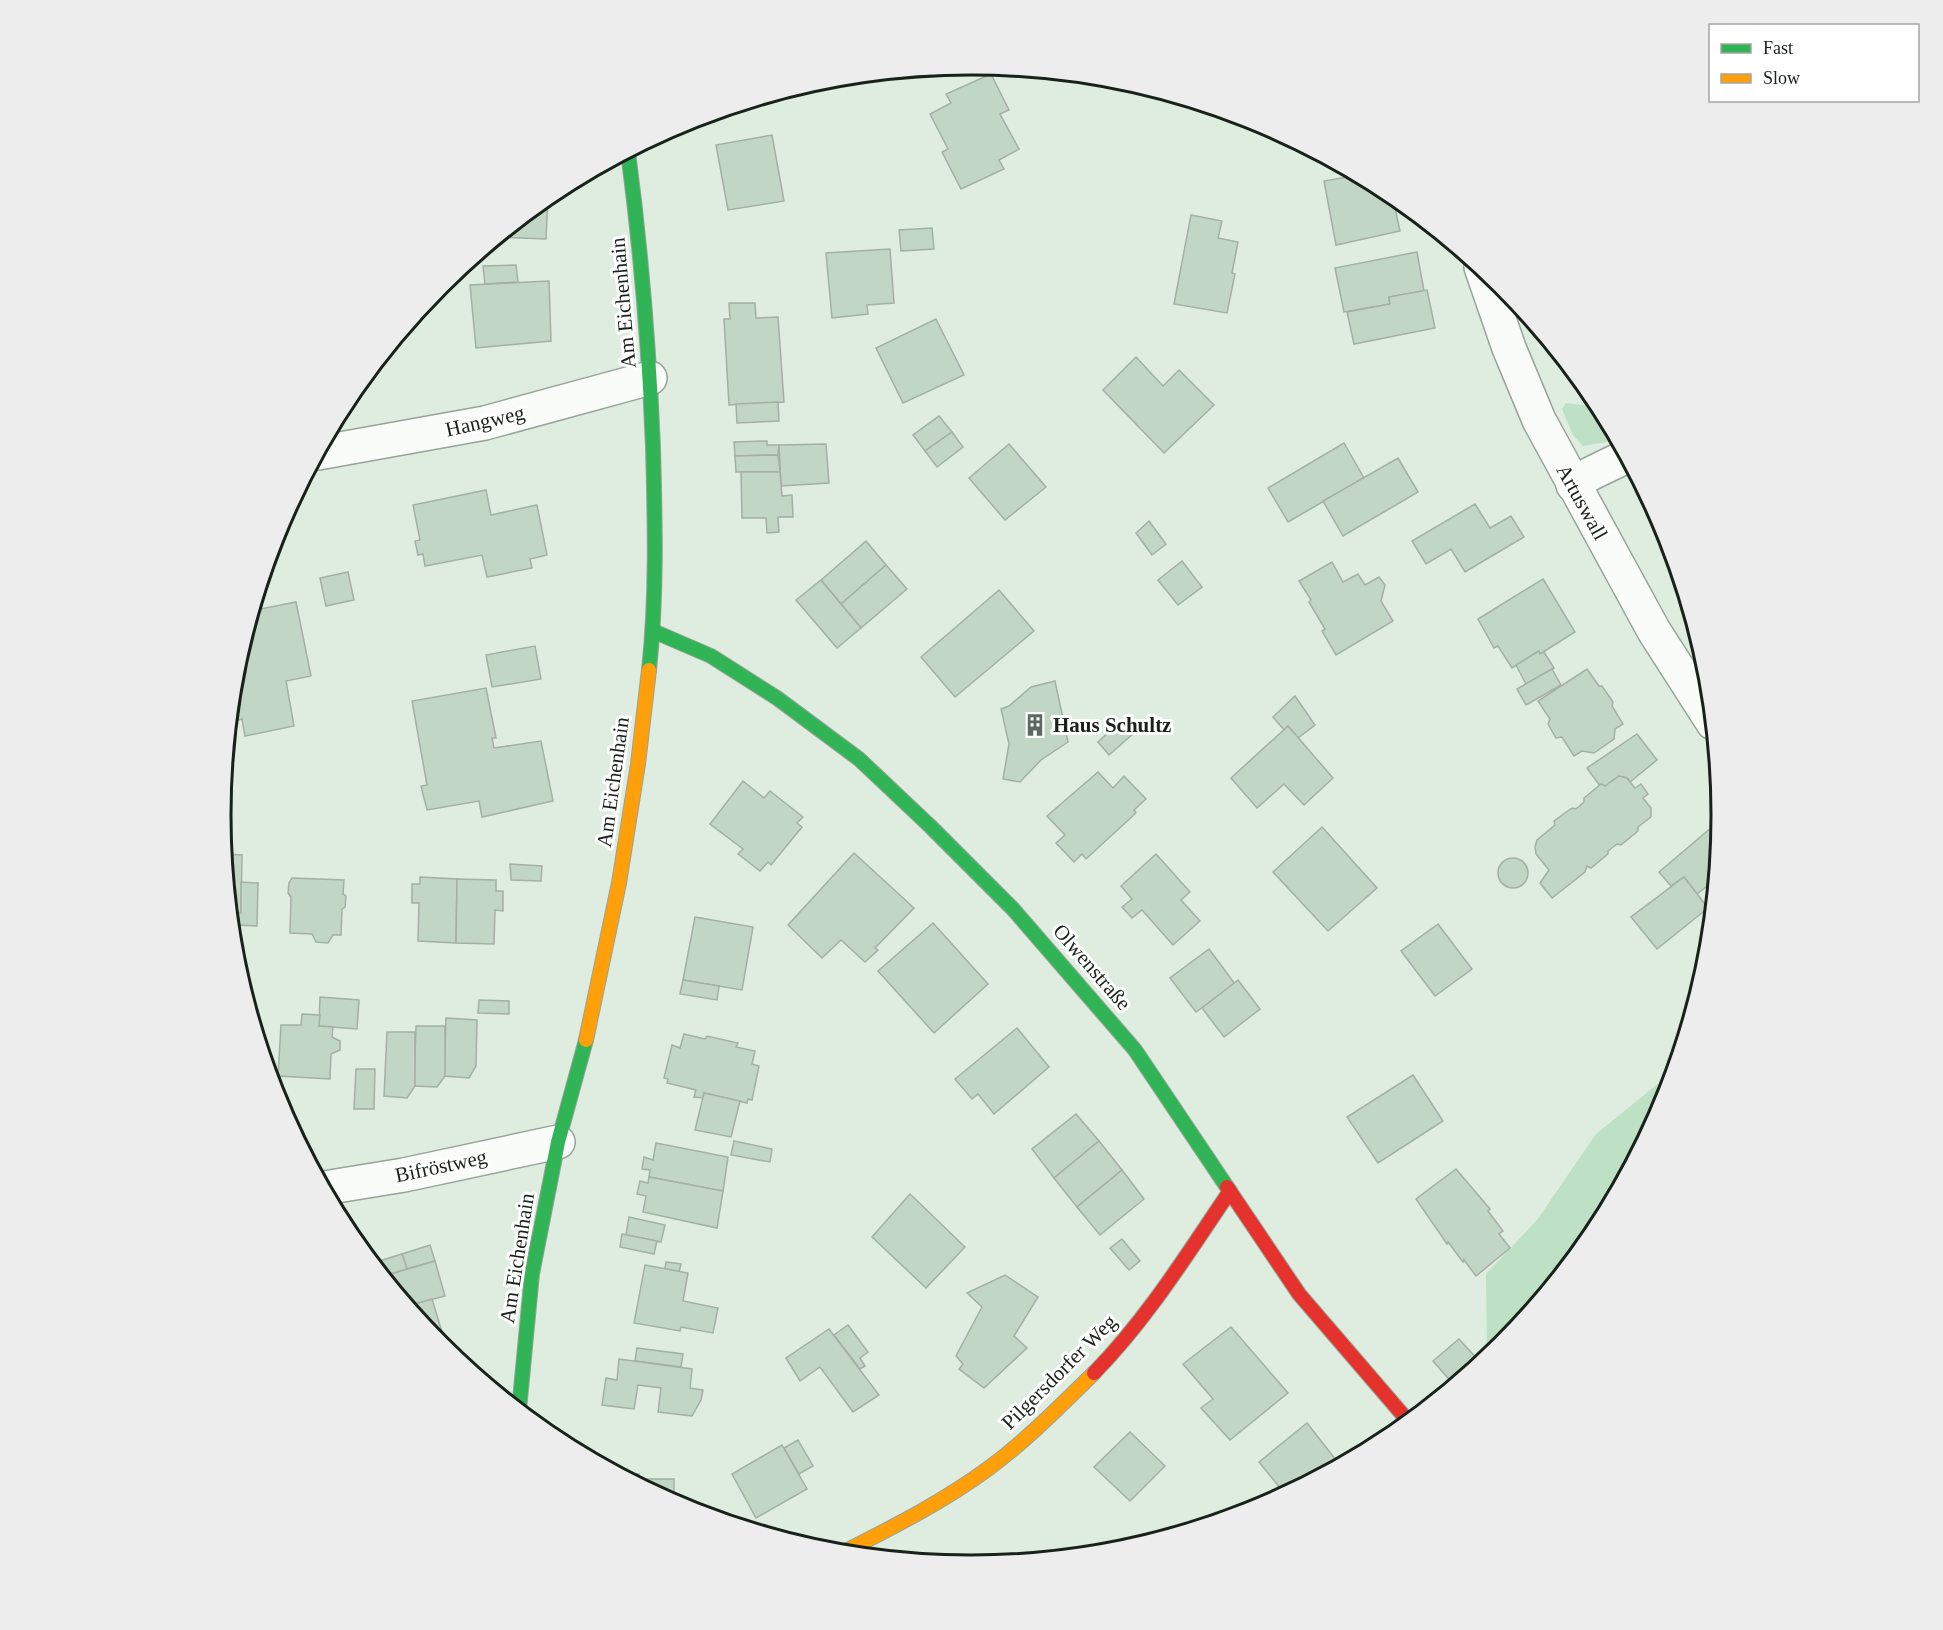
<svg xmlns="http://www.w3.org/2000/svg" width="1943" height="1630" font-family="'Times New Roman',serif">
<rect width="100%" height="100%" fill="#deede0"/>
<g fill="#bee0c4">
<polygon points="1566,403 1600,407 1618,440 1583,446 1573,435 1562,409"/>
<polygon points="1675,1070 1665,1103 1595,1232 1502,1346 1487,1358 1486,1274 1537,1220 1596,1134"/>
</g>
<g fill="#c1d6c5" stroke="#a4afa6" stroke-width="1.5">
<polygon points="991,74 1009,110 1000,114 1019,149 999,160 1004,169 961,189 942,152 948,149 930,114 951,103 946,94"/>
<polygon points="772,135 784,201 728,210 716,145"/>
<polygon points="1358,175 1392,194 1400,231 1336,245 1324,181"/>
<polygon points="548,197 546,239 498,237"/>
<polygon points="1191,215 1222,221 1218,238 1238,242 1232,273 1235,274 1227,313 1174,304"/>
<polygon points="932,228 934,249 901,251 899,230"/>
<polygon points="890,249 894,303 867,305 868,314 832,318 826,253"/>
<polygon points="1417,252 1424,291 1389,297 1390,304 1344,312 1335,268"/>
<polygon points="516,265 518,282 485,284 483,266"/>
<polygon points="549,281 551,341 476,348 470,285"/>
<polygon points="1427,290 1435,328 1354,344 1347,312 1390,304 1389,297"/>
<polygon points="729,303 755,303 756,318 778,317 784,402 729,405 724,319 730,319"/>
<polygon points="936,319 964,375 903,403 876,348"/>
<polygon points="1136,357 1163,386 1179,370 1214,405 1164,453 1103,390"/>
<polygon points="778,402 779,421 737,423 736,404"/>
<polygon points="939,416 952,432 925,451 913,435"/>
<polygon points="952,432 963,447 937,467 925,451"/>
<polygon points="767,441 767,445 779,445 778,455 735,456 734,442"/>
<polygon points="1344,443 1364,478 1288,522 1268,488"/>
<polygon points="826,444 829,483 781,486 779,445"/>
<polygon points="1009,444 1046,487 1005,520 969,478"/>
<polygon points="778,455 780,472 736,472 735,456"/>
<polygon points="1398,458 1418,492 1343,536 1323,501"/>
<polygon points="741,472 780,472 782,496 792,495 793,517 778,517 779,532 767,533 766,518 742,518"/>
<polygon points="486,490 491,515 537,505 547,555 530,559 532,568 487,577 482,555 425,566 423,554 418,555 415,541 420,540 413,505"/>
<polygon points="1475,504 1490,528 1511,516 1524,537 1465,572 1451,549 1426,564 1412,541"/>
<polygon points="1149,521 1166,544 1152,555 1136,533"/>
<polygon points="866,541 886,565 841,604 821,580"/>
<polygon points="1182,561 1202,587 1178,605 1158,580"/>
<polygon points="1332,562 1343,582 1358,574 1365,585 1379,577 1385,585 1381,601 1393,621 1336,655 1322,631 1325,629 1309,602 1311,600 1299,581"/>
<polygon points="886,565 907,589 861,628 841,604"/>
<polygon points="348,572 354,600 326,606 320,578"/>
<polygon points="1543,579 1575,632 1540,654 1539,651 1512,668 1498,646 1494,648 1478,619"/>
<polygon points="821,580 861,628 837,648 796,600"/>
<polygon points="999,590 1034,631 955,697 921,657"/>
<polygon points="296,602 311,676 286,681 294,726 245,736 242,719 232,722 231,716 235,674 246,672 241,650 255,605 259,604 261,609"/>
<polygon points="535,646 541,679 492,687 486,655"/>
<polygon points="1539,651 1540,654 1544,652 1554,668 1526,684 1516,665"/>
<polygon points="1552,669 1561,685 1526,705 1517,689"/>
<polygon points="1587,669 1599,686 1602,686 1613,702 1612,706 1623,724 1615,729 1614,739 1594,753 1582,751 1574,756 1562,737 1556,738 1548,724 1550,719 1538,701"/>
<polygon points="1055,681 1068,742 1041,760 1020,782 1003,779 1009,744 1001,709 1009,706 1031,687"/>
<polygon points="486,688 496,738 492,738 494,748 541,741 553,801 482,817 479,801 427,810 421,786 427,785 412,701"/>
<polygon points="1295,696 1315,725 1298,738 1288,726 1284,730 1273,717"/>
<polygon points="1121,720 1133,734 1109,755 1098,742"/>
<polygon points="1288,726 1333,778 1304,805 1284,784 1257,808 1231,778"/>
<polygon points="1637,734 1657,760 1630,782 1627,778 1619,776 1605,786 1600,786 1587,768"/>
<polygon points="1098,772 1113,788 1124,776 1146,799 1134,810 1136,813 1086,859 1082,854 1074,862 1056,843 1065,835 1047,816"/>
<polygon points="1619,776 1627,778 1635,788 1641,784 1648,794 1643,798 1651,808 1651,817 1638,827 1638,831 1621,845 1617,844 1608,851 1608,854 1591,868 1587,866 1585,872 1552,898 1540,883 1549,870 1536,854 1535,847 1537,840 1555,825 1554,821 1572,808 1576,809 1584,802 1584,798 1601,784 1605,786"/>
<polygon points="743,781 764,798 770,791 803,817 797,823 802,827 771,865 768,862 760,871 738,854 743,849 710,824"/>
<polygon points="1322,827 1377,888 1328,931 1273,872"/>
<polygon points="1712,827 1720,837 1716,879 1697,894 1684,877 1671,886 1659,872"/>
<polygon points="854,853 914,908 875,948 878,950 865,962 841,940 822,958 788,925"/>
<polygon points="225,854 242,855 241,913 231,913"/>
<polygon points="1156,854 1190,892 1181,900 1200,921 1173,945 1142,910 1132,918 1122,907 1132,899 1121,886"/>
<circle cx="1513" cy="873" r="15"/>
<polygon points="510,864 542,866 541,881 511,880"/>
<polygon points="420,877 457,879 456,943 418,941 419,903 412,903 412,884 420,884"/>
<polygon points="1684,877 1708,908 1657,949 1631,917"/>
<polygon points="292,878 344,880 343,894 346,896 345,907 342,909 341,935 333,935 328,943 316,942 312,934 290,933 291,897 288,893 289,883"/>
<polygon points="457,879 496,880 496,891 503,891 503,911 495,910 494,944 456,943"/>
<polygon points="241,882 258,883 257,926 236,925 236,914 241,913"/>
<polygon points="695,917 753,927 742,990 683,980"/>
<polygon points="933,923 988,984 934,1033 878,971"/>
<polygon points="1438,924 1472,969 1435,996 1401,951"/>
<polygon points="1209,949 1235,984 1196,1012 1170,978"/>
<polygon points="683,980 719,986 717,1000 680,994"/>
<polygon points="1238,980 1260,1009 1224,1037 1202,1008"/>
<polygon points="320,997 359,1000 357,1029 319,1026"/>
<polygon points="479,1000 509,1001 509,1014 478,1013"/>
<polygon points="302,1014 320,1015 319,1026 333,1027 332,1037 340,1041 340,1050 331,1054 330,1079 278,1076 281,1025 301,1025"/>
<polygon points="446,1018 477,1020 476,1066 469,1078 444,1076"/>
<polygon points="416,1026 445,1026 445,1076 437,1087 414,1086"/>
<polygon points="1017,1028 1049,1067 994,1114 978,1094 972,1099 955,1079"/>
<polygon points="387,1032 415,1032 415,1086 407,1098 384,1096"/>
<polygon points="684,1034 705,1039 707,1036 738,1043 736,1047 755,1051 752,1064 759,1066 752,1100 748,1099 747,1103 704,1093 703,1098 694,1097 696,1090 667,1083 668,1079 664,1078 672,1045 680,1048"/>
<polygon points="356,1069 375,1069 374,1109 354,1109"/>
<polygon points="1413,1075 1443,1121 1378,1163 1347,1117"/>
<polygon points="704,1093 740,1101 731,1137 695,1130"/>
<polygon points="1076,1114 1099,1141 1054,1178 1032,1149"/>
<polygon points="734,1141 772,1149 770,1162 731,1155"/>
<polygon points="1099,1141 1122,1170 1077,1207 1054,1178"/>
<polygon points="656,1143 728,1157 723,1191 649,1177 650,1170 642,1169 644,1157 653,1160"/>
<polygon points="1456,1169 1490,1209 1488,1211 1503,1231 1499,1234 1510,1248 1476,1276 1464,1260 1463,1262 1448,1242 1447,1244 1416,1199"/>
<polygon points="1122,1170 1144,1199 1100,1235 1077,1207"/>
<polygon points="649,1177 723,1191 717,1228 643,1212 646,1196 637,1194 640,1181 648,1183"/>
<polygon points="910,1194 965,1247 926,1288 872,1237"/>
<polygon points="629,1217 665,1225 661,1242 626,1235"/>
<polygon points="622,1234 657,1241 654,1254 620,1247"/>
<polygon points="1122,1239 1140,1261 1129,1270 1110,1248"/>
<polygon points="430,1245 435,1261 407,1269 402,1254"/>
<polygon points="402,1254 407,1269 384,1276 373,1263"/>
<polygon points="435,1261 445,1296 408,1306 384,1276"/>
<polygon points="666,1262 681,1264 679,1272 665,1269"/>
<polygon points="645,1265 688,1273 683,1301 718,1308 713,1333 681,1327 680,1331 634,1323"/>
<polygon points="1005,1275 1038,1297 1014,1336 1027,1348 984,1388 959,1369 963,1364 956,1356 982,1307 967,1293"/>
<polygon points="432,1299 442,1332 432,1335 408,1306"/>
<polygon points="848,1325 868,1352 860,1358 865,1366 860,1369 834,1335"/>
<polygon points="1231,1327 1288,1393 1230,1440 1201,1408 1213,1399 1183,1364"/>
<polygon points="829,1329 879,1395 853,1412 820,1367 800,1381 786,1358"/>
<polygon points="1459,1339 1481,1363 1454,1385 1433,1361"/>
<polygon points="637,1348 683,1354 681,1367 635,1361"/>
<polygon points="619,1359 692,1369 690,1388 703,1390 701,1400 692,1416 658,1412 661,1388 638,1385 634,1409 602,1405 606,1378 617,1380"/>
<polygon points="1307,1423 1336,1460 1313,1479 1285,1494 1259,1462"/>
<polygon points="1130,1432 1165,1466 1130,1501 1094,1467"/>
<polygon points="798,1440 813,1466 799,1474 784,1448"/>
<polygon points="782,1445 807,1489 756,1518 732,1474"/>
<polygon points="619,1474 639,1474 639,1484"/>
<polygon points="639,1479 674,1479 674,1499 679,1499 681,1507 639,1484"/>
</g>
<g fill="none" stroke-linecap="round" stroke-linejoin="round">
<g stroke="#98a399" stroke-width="36">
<g id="street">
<polyline points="1481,267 1509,348 1539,420 1654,631 1713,723"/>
<polyline points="318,453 485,423 650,378"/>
<polyline points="1573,485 1590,474 1627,456"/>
<polyline points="324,1188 404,1175 558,1142"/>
</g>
</g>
<g stroke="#98a399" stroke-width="16">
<g id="fast">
<path d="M628,152C641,250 649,348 653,447C655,521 657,596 649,670"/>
<polyline points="653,631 711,656 777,698 859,759 930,826 1013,909 1135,1050 1227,1187"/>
<polyline points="519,1410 532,1274 558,1142 586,1040"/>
</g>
</g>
<g stroke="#98a399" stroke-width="16">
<g id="slow">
<polyline points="586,1040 619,883 638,764 649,670"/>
<path d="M842,1553C893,1527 943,1502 989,1468C1027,1440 1060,1406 1094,1373"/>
</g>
</g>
<g stroke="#98a399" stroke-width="16">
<g id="jam">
<polyline points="1227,1187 1299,1294 1409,1422"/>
<path d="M1094,1373C1147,1319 1188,1253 1230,1191"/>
</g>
</g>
<use href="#street" stroke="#fafcfa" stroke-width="33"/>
<use href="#fast" stroke="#30b455" stroke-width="14"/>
<use href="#slow" stroke="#ff9f0a" stroke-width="14"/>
<use href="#jam" stroke="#e5322d" stroke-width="14"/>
</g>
<defs>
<g id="building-bare" transform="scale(1.8)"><path d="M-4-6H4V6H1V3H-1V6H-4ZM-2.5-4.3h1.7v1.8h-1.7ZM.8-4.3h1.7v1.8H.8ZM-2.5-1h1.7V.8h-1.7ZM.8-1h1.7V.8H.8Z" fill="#5d695f" stroke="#fff" stroke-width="2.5" paint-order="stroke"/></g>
</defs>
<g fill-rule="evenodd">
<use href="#building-bare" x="1035" y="725"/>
</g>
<g text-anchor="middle" stroke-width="6" stroke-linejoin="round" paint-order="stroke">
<g font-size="21" fill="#18221a" stroke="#fff">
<text transform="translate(623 303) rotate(-95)" y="7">Am Eichenhain</text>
<text transform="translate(485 421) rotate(-13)" y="7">Hangweg</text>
<text transform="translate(1582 502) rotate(61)" y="7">Artuswall</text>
<text transform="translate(613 782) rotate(-82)" y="7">Am Eichenhain</text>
<text transform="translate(1092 967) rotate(49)" y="7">Olwenstraße</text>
<text transform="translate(441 1166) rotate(-12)" y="7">Bifröstweg</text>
<text transform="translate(517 1258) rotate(-81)" y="7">Am Eichenhain</text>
<text transform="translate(1059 1372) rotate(-45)" y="7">Pilgersdorfer Weg</text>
</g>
<g font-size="21" font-weight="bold" fill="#18221a" stroke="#fff" text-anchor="start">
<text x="1053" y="732">Haus Schultz</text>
</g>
</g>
<path d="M0 0H1943V1630H0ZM231 815a740 740 0 1 1 1480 0a740 740 0 1 1-1480 0Z" fill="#ededed" fill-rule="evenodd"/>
<path fill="none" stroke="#18221a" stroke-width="3" d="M231 815a740 740 0 1 1 1480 0a740 740 0 1 1-1480 0Z"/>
<rect x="1709" y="24" width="210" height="78" fill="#ffffff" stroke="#a3a7a3" stroke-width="1.5"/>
<rect x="1721" y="44" width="30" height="9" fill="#30b455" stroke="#a3a7a3" stroke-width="1.5"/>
<text x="1763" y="54" font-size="18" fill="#18221a">Fast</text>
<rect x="1721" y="74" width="30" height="9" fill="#ff9f0a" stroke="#a3a7a3" stroke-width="1.5"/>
<text x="1763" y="84" font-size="18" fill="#18221a">Slow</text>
</svg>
